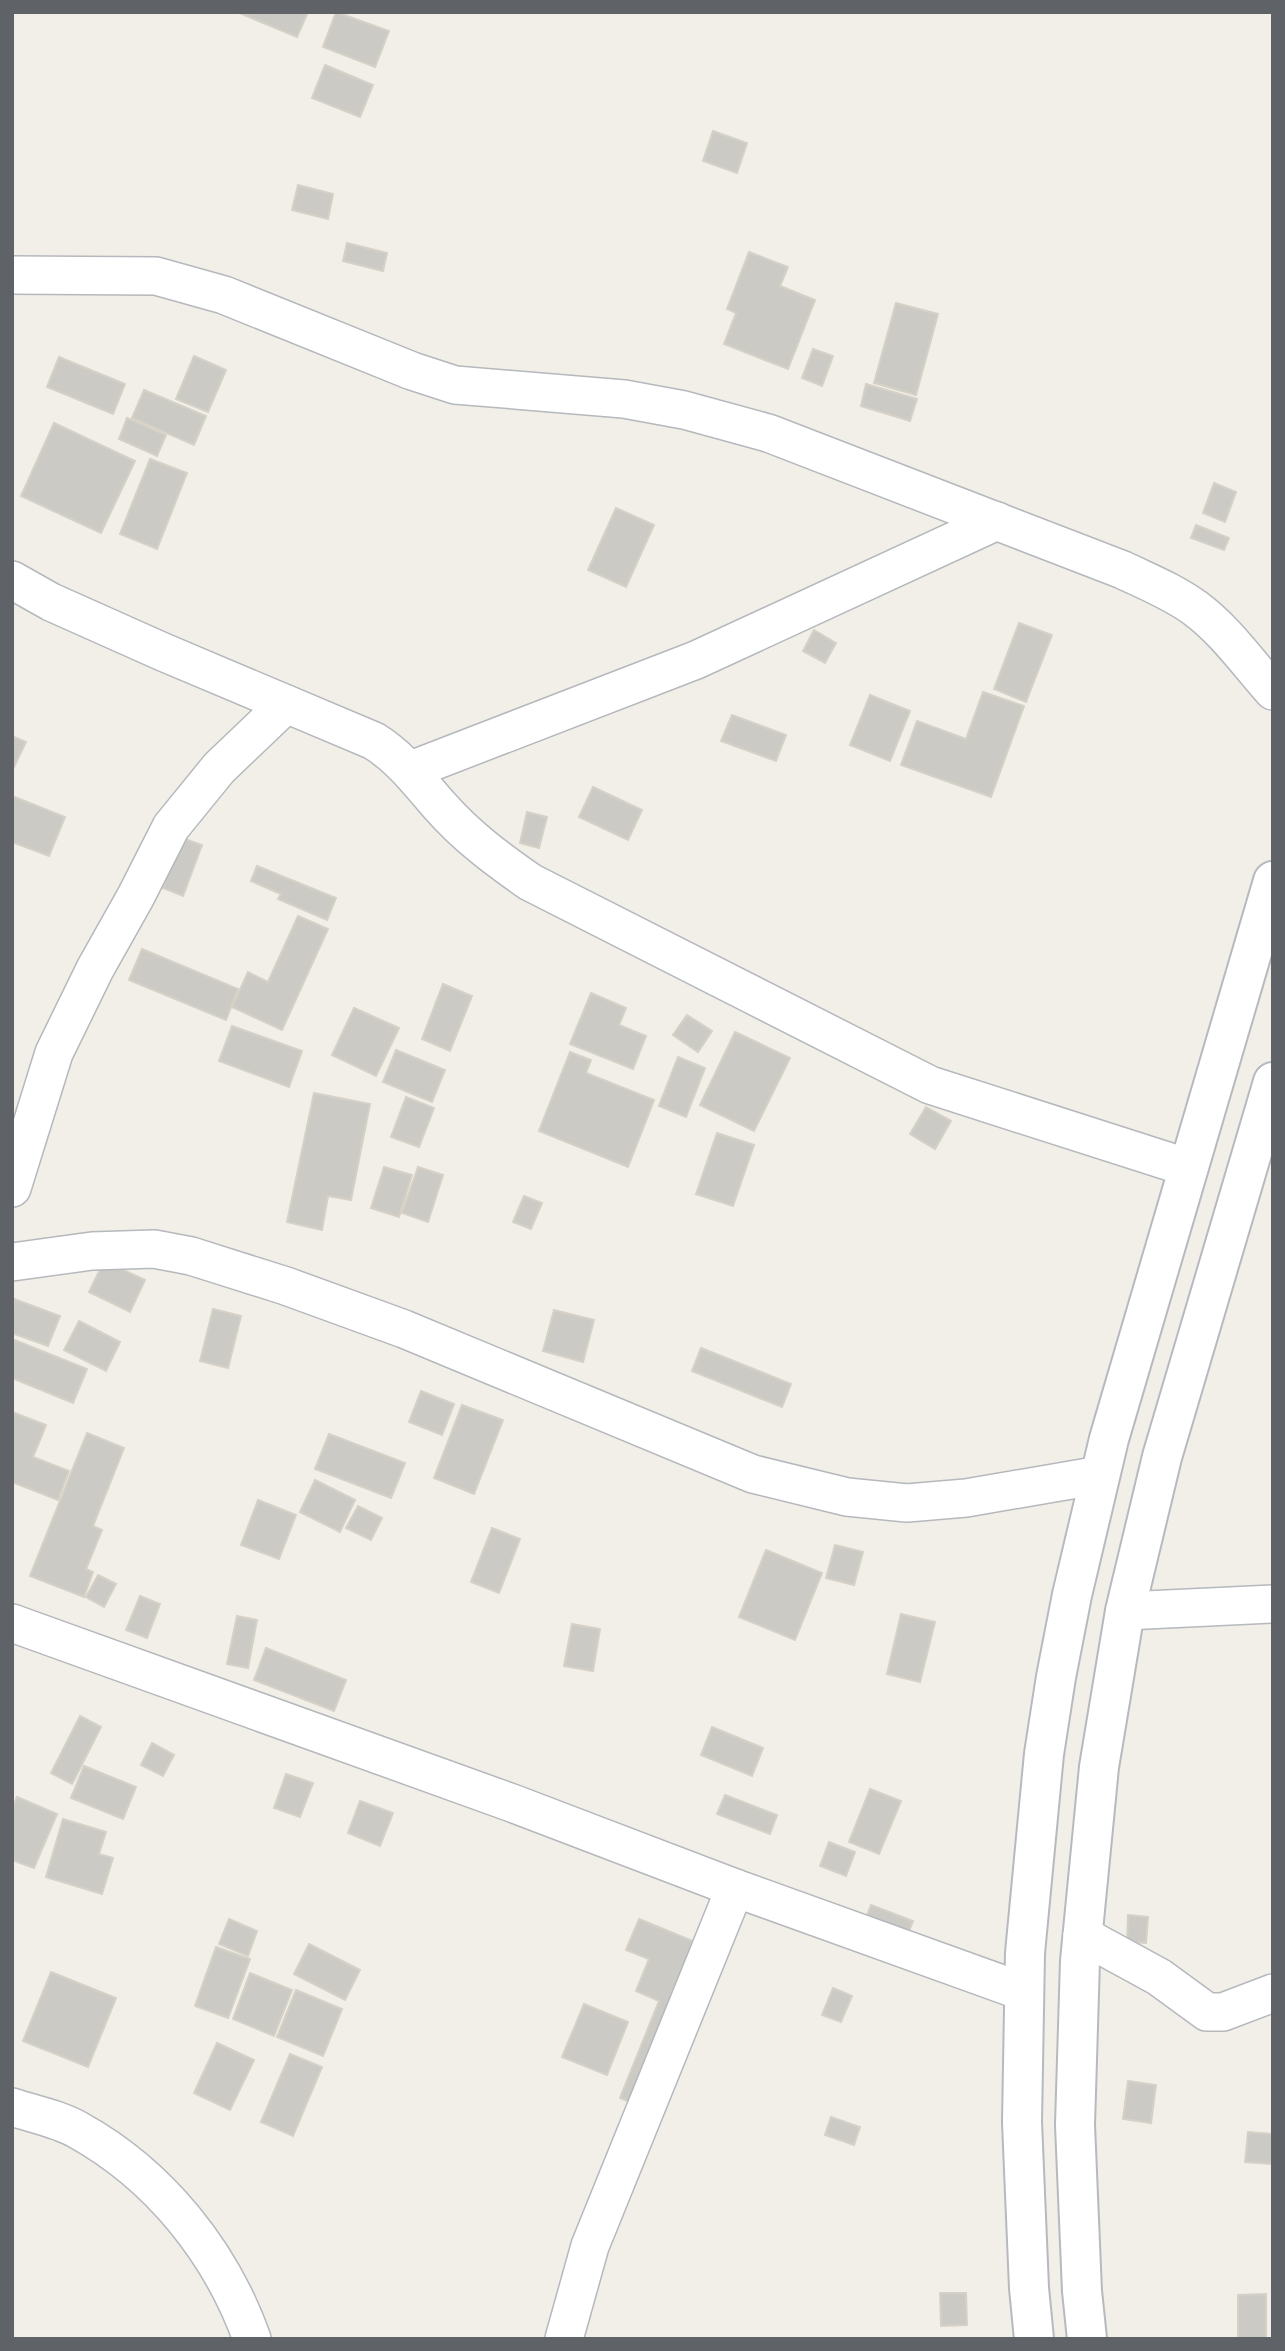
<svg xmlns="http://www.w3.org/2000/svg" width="1285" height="2351" font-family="Arial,sans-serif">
<rect width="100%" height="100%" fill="#f1efe8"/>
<g fill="#cccac5" stroke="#d6d1c6" stroke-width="2">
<polygon points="237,12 308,12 297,37"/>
<polygon points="336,12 389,31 375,67 323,47"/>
<polygon points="325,65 373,85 360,117 312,98"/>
<polygon points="713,131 747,143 737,173 703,161"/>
<polygon points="298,185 333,194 328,219 292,210"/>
<polygon points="347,243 387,253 383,271 343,261"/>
<polygon points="749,252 788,267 780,286 815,300 788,369 724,344 736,313 727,309"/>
<polygon points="896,303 938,314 916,395 874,383"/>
<polygon points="813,349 833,356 822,386 802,378"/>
<polygon points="194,356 226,370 208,412 176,399"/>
<polygon points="59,357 125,384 113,414 47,387"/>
<polygon points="866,384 917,399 910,421 861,406"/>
<polygon points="144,390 206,416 194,445 132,418"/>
<polygon points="127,418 166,435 157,456 119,439"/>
<polygon points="54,423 135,461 101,533 21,496"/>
<polygon points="150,459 187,473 157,549 120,534"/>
<polygon points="1214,483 1236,492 1225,522 1203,513"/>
<polygon points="616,508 654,525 626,587 588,570"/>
<polygon points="1196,525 1229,538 1224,550 1191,538"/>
<polygon points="1019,623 1052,635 1026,702 994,689"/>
<polygon points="814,630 836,643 825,663 803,651"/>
<polygon points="983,692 1024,706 991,797 901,765 917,721 966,739"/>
<polygon points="870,695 910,711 890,761 850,745"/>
<polygon points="732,715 786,735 776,761 721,741"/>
<polygon points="12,736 26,742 12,771"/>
<polygon points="593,787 642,810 628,840 579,817"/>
<polygon points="12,796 65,817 49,856 12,842"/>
<polygon points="527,812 547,817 539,848 520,843"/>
<polygon points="182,838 202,845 183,896 163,888"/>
<polygon points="257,866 336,898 327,920 278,899 281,894 251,881"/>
<polygon points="298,916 328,929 282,1030 232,1007 248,972 268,982"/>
<polygon points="142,949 238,989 226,1020 129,980"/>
<polygon points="443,984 472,996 450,1051 422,1039"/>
<polygon points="591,993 626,1008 619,1025 646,1036 633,1069 570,1044"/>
<polygon points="354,1008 399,1028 376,1076 332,1055"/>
<polygon points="687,1015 712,1031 698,1052 673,1035"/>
<polygon points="232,1026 302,1051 289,1087 219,1061"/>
<polygon points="735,1032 790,1058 754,1131 700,1105"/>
<polygon points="396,1050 445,1070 432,1102 383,1082"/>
<polygon points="570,1052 591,1060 586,1073 654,1100 628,1167 539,1131"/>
<polygon points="678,1057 705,1068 686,1117 659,1106"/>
<polygon points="314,1093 370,1104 351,1200 328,1196 322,1230 287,1222"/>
<polygon points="406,1097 434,1108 419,1147 391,1137"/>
<polygon points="926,1107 951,1121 935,1149 910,1134"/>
<polygon points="717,1133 754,1145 733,1206 696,1194"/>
<polygon points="384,1167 412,1175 399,1217 371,1208"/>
<polygon points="418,1167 443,1175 428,1222 402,1213"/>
<polygon points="524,1196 542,1203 531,1229 513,1222"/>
<polygon points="104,1261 145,1280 130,1312 89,1292"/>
<polygon points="14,1299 60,1316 48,1346 12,1333"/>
<polygon points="213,1309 241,1316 228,1368 200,1361"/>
<polygon points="554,1310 594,1320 583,1362 543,1351"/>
<polygon points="79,1321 120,1342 106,1371 64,1350"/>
<polygon points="12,1339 87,1369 73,1403 12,1378"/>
<polygon points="701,1348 791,1384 782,1407 692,1371"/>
<polygon points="421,1391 454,1404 442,1435 409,1422"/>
<polygon points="462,1405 503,1420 474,1494 434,1478"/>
<polygon points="12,1412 46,1425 33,1457 69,1471 58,1500 12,1482"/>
<polygon points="87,1433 124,1448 93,1526 102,1530 86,1569 93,1572 84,1597 30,1576"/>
<polygon points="329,1434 405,1463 391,1498 315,1469"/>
<polygon points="315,1480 355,1500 340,1532 300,1512"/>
<polygon points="258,1500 296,1515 279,1559 241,1545"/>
<polygon points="358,1506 382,1518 371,1540 346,1528"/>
<polygon points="492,1528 520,1539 499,1593 471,1582"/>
<polygon points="835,1545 863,1552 854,1585 826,1578"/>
<polygon points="766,1550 822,1573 795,1640 739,1617"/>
<polygon points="98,1575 116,1584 104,1607 86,1597"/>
<polygon points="140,1596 160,1604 147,1638 126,1630"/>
<polygon points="901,1614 935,1622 920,1682 887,1674"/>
<polygon points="237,1616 257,1620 248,1668 227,1664"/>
<polygon points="572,1624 600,1629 593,1671 564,1666"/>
<polygon points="266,1648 346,1680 334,1711 254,1680"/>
<polygon points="80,1716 101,1727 72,1784 51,1773"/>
<polygon points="712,1727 763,1748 752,1776 701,1755"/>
<polygon points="152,1743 174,1755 163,1776 141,1765"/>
<polygon points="84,1766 136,1787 123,1819 71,1798"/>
<polygon points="286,1774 313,1783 300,1817 274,1808"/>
<polygon points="870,1789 901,1801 879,1854 849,1842"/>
<polygon points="725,1795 777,1815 770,1834 717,1814"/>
<polygon points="17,1797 57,1814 34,1868 12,1860 12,1810"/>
<polygon points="360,1801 393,1813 380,1846 348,1833"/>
<polygon points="63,1819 106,1832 99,1854 113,1858 102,1894 46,1877"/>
<polygon points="829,1842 855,1852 846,1876 820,1866"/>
<polygon points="871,1905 913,1921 906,1939 864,1923"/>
<polygon points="1128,1915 1148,1917 1146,1943 1127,1942"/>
<polygon points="229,1919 257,1931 248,1956 219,1944"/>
<polygon points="639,1919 717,1951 652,2111 620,2098 659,2001 636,1991 649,1959 626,1950"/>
<polygon points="309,1944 360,1970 345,2000 294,1974"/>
<polygon points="216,1947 250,1959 228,2018 195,2006"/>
<polygon points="51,1972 116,1998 88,2067 23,2041"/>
<polygon points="250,1973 292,1990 274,2036 233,2019"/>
<polygon points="833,1988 852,1996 841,2022 822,2015"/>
<polygon points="296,1990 342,2009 323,2056 277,2037"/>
<polygon points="584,2004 628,2022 607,2075 562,2057"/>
<polygon points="217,2043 254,2060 230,2110 194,2093"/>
<polygon points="290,2054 322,2067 293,2136 261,2122"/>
<polygon points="1128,2081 1156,2085 1151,2123 1123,2119"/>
<polygon points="831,2117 860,2127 854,2145 825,2135"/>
<polygon points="1248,2132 1273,2134 1273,2164 1245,2162"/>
<polygon points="940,2293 966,2293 967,2325 941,2326"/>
<polygon points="1266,2294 1266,2339 1238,2339 1238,2295"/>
</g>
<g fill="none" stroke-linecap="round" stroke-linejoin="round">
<g stroke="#b5b8bc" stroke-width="40">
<g id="minor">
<path d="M12,275L156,276L224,295L412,371L455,385L624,399L684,410L768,433L1123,570C1148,582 1173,592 1195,608C1225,630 1248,663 1273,691"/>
<path d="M12,580L51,602L163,652L374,741C401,758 418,781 439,805C466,836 497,859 530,882L930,1085L1189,1168"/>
<polyline points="411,770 696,660 997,521"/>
<polyline points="12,1188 54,1053 95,969 136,896 171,827 219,768 286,704"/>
<polyline points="12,1262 92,1251 154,1249 191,1256 286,1286 404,1329 753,1474 847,1497 907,1503 966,1498 1100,1475"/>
<polyline points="1125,1611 1273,1604"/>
<polyline points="12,1623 512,1803 735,1888 1024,1992"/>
<polyline points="1082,1935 1159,1977 1207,2012 1223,2012 1273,1993"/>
<path d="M12,2107C33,2114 59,2119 78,2130C159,2175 221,2252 252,2339"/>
<polyline points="564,2339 590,2246 735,1888"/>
</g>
</g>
<g stroke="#b6babf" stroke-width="42">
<g id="secondary">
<polyline points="1034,2339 1029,2288 1022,2122 1025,1953 1044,1754 1056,1677 1072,1595 1109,1439 1273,881"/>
<polyline points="1087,2339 1082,2291 1075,2125 1080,1961 1099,1767 1125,1611 1162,1457 1273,1082"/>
</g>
</g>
<use href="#minor" stroke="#fff" stroke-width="37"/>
<use href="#secondary" stroke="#fff" stroke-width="38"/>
</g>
<rect width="1285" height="2351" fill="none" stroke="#5f6368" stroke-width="28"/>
</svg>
